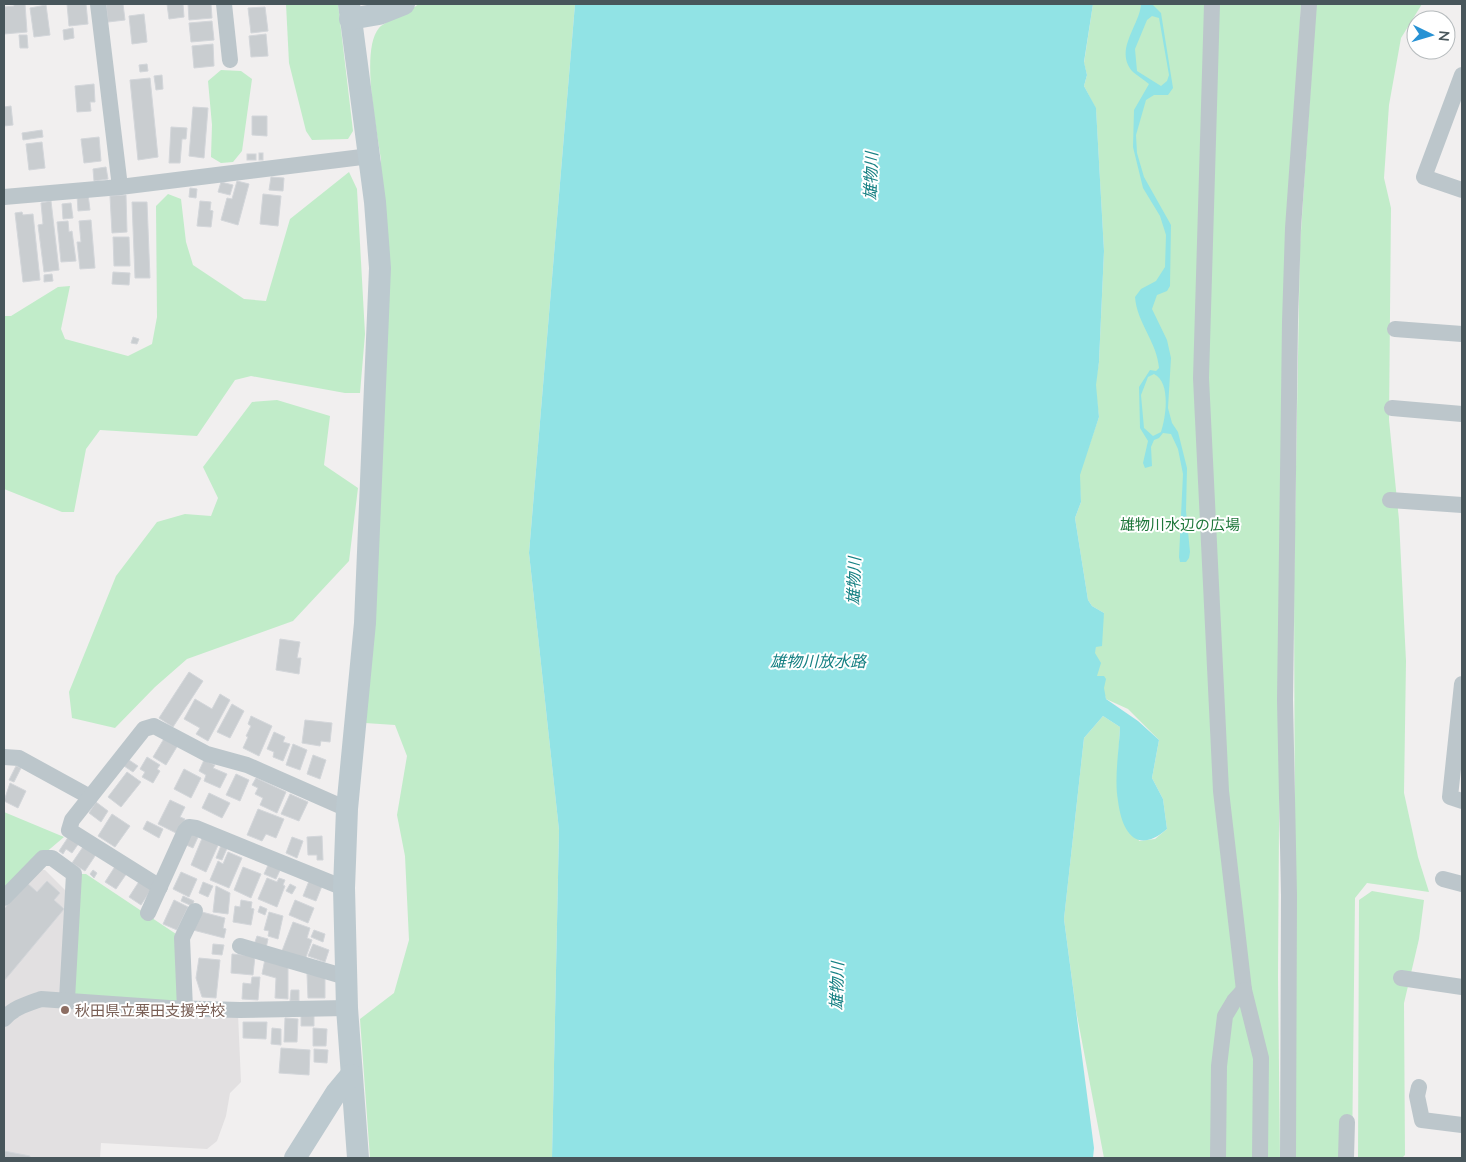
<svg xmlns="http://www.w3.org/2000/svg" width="1466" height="1162" font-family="Lato,'Noto Sans JP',sans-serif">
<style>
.education{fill:#e2e0e1}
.green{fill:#c1ecc9}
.water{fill:#91e3e5;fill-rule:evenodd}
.building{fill:#c9cdd0;stroke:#d3d6da}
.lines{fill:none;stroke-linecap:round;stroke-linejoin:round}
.street{stroke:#bcc6cb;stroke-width:16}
.secondary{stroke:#bcc9cf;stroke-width:22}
.education-dot{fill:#8d6e63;stroke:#fff;stroke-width:2}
.labels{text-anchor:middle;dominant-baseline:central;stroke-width:4;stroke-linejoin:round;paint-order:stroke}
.park-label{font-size:15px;fill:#1e773a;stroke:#fff}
.education-label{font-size:15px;fill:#785e54;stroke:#fff;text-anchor:start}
.water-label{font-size:16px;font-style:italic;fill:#168083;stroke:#fff}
</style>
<rect width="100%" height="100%" fill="#f1efef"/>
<path class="education" d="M36 869 45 870 69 894 63 992 238 1014 241 1082 230 1093 226 1116 217 1141 207 1149 101 1143 100 1158H4V902Z"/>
<g class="green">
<path d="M286 4H338L353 131 348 139 312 140 306 131 289 63Z"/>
<path d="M419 4H575L529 553 559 830 552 1158H370L360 1019 394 993 409 940 405 856 397 815 407 756 395 725 365 723 381 159C377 130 360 50 379 28 384 22 410 11 419 4Z"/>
<path d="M1093 4H1301L1282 370 1278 977 1280 1158H1104L1076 1010 1064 919 1084 738 1103 716 1120 727 1118 762 1139 841 1155 839 1167 829 1163 799 1152 778 1159 740 1128 709 1106 699C1104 690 1099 685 1097 677 1090 657 1099 632 1104 613L1092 606 1088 600 1075 518 1081 502 1079 475 1099 417 1095 385 1099 362 1104 251 1096 109 1084 86 1087 75 1084 63Z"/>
<path d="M1316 4H1422L1401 38 1389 105 1384 178 1391 208 1389 420 1399 520 1406 661 1404 793 1418 857 1429 892 1367 883 1355 898 1352 1158H1296L1294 579 1300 246Z"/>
<path d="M221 70 241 71 252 79 242 151 233 162 221 163 211 157 212 125 208 81Z"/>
<path d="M349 172 357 189 365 334 360 393H345L251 376 235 380 197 436 100 430 86 449 74 512H62L4 489V316H11L58 287 70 286 61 329 65 339 128 356 152 344 157 317 156 206 168 194 181 199 186 242 193 265 244 299 266 301 290 219Z"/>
<path d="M277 400 330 416 324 465 358 488 349 561 293 621 187 659 155 687 115 728 72 718 69 692 116 576 157 522 185 514 211 516 218 498 203 467 252 402Z"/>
<path d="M4 812 64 837 4 888Z"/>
<path d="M74 874H86L182 938 185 1009 67 999Z"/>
<path d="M1372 891 1424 900 1419 939 1404 1003 1405 1155 1402 1158H1358L1359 900Z"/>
</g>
<g class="water">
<path d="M575 4H1093L1084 62 1087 75 1084 86 1096 108 1104 251 1099 362 1096 385 1099 417 1080 475 1081 502 1075 518 1088 600 1092 606 1104 613 1102 646 1096 647 1095 653 1101 663 1097 676H1104L1106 679 1104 688 1106 699 1138 721 1159 740 1152 778 1163 799 1167 829C1137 855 1122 833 1118 801 1114 778 1119 751 1120 727L1103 716 1084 738 1064 919 1094 1148 1093 1158H552L559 830 529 553Z"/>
<path d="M1141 4H1152L1161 13 1173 88 1168 95H1154L1146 100 1136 135 1137 153 1144 177 1171 225 1170 286 1167 291 1157 295 1152 309 1167 340 1171 358 1168 408 1172 423 1178 432 1187 468 1186 511 1190 552 1189 558 1186 562H1180L1179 557 1183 474 1178 449 1171 434 1163 433 1159 438 1154 440 1151 447 1152 466 1145 468 1143 463 1148 441 1140 428 1139 387 1150 370 1156 371 1159 368C1157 342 1137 323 1135 297L1141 289 1156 281 1165 267 1166 235 1160 216 1143 188 1133 147 1134 110 1149 84C1144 80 1138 76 1133 72 1113 51 1140 25 1141 4ZM1152 16 1159 18 1169 75 1167 81 1161 86 1137 71 1135 49 1147 20ZM1154 374C1171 382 1166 417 1161 432L1153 436 1144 428 1141 395 1148 377Z"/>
</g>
<g class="building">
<path d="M14 4H25L27 32 4 34V7L14 6Z"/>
<path d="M67 4H86L88 24 69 26Z"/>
<path d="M106 4H123L125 20 108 22Z"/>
<path d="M167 4H183L184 17 169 19Z"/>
<path d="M188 4H211L212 18 189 20Z"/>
<path d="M46 5 50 35 34 37 30 8Z"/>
<path d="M265 7 268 31 251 33 248 8Z"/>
<path d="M144 14 147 42 132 44 129 16Z"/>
<path d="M212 21 214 40 191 42 189 23Z"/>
<path d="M73 28 74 38 64 40 63 30Z"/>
<path d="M266 34 268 56 251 57 249 36Z"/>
<path d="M19 35H27L28 48H20Z"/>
<path d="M213 44 214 66 194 68 192 46Z"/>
<path d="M147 64 148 71 140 72 139 65Z"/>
<path d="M162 75 163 89 156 90 154 76Z"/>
<path d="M150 78 158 157 138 160 130 80Z"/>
<path d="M94 84 95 102H90L91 111 77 112 75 86Z"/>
<path d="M11 106 13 125 4 126V107Z"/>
<path d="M193 107 208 108 204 158 189 156Z"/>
<path d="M252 116H267V136L252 135Z"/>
<path d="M171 127 187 128 186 139H182L180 163H169Z"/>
<path d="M42 130 43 137 23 140 22 133Z"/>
<path d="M99 137 101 161 84 163 81 139Z"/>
<path d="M42 142 45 168 29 170 26 144Z"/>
<rect x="259" y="153" width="4" height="7"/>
<rect x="247" y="154" width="9" height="6"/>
<path d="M106 167 108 179 94 181 93 169Z"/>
<path d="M271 177 284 178 283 191 269 190Z"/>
<path d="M237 181 249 184 238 225 221 220 227 198 232 199Z"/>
<path d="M221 182 233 185 230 195 218 192Z"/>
<path d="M190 188 197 189 196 198 189 197Z"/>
<path d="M88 194 90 210 78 211 77 195Z"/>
<path d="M263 194 281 196 278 226 260 224Z"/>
<path d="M126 195 127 232 112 233 110 196Z"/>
<path d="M51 201 59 270 44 272 38 225 43 224 41 203Z"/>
<path d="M200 201 211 202 210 210 213 211 211 227 197 226Z"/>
<path d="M132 202H147L150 278H135Z"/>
<path d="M71 203 73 218 63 219 62 204Z"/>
<path d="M22 212 23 215 33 214 40 280 23 282 15 213Z"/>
<path d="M91 220 95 268 80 269 77 242H81L79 221Z"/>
<path d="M68 221 69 232 72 231 76 261 61 262 57 222Z"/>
<path d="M113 237H129L130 266H114Z"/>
<path d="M113 272 130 273 129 285 112 284Z"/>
<path d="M52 274 53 281 44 282V275Z"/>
<path d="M133 337 139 339 137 344 131 343Z"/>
<path d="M280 639 300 642 297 658H301L299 674 276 670Z"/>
<path d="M189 672 203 681 173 727 159 718Z"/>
<path d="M220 694 230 700 208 741 196 734 200 728 184 719 195 699 212 709Z"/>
<path d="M232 704 244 711 230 738 217 732Z"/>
<path d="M251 716 272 726 259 756 243 748 248 737 246 736 251 726 248 724Z"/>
<path d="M305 720 332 723 330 742 321 741 320 746 302 743Z"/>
<path d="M274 732 285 737 283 742 290 744 283 761 273 757 274 752 267 749Z"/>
<path d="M165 737 178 745 166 765 153 757Z"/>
<path d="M293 744 307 750 300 770 286 765Z"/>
<path d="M313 755 326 760 320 779 307 774Z"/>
<path d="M147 757 160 765 157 769 160 771 153 783 142 777 145 772 140 769Z"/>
<path d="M129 760 138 766 133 772 124 766Z"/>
<path d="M204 760 215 765 213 768 227 774 220 788 204 781 206 775 199 771Z"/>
<path d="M16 766 21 768 14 782 9 780Z"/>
<path d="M184 769 201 778 191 798 174 789Z"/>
<path d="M127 772 141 782 121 807 108 797Z"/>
<path d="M236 774 249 780 240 801 226 795Z"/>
<path d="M256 778 286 792 277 813 260 805 263 798 255 794 258 788 252 785Z"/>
<path d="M10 783 26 791 18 808 4 801Z"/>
<path d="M209 793 230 803 222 818 202 808Z"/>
<path d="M290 794 308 802 299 821 281 814Z"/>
<path d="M170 800 185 807 180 817 185 819 178 834 158 824Z"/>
<path d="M96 802 108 811 101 822 89 813Z"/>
<path d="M258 809 284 819 276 838 266 834 262 841 247 835Z"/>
<path d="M112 814 130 826 115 847 98 836Z"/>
<path d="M147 821 163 829 159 838 143 829Z"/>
<path d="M189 831 199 835 193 848 184 844Z"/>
<path d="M69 836 79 843 72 853 66 849 63 854 59 851Z"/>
<path d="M203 836 219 843 206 872 191 865Z"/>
<path d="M322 836 323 860H317V855H308L307 837Z"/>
<path d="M292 837 303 841 297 858 286 853Z"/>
<path d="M222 843 228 846 222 860 216 858Z"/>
<path d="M85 844 97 853 85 871 72 863Z"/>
<path d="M228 852 242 858 229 888 210 880 218 861 223 864Z"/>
<path d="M269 863 281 868 276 879 264 874Z"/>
<path d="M116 865 127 873 116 889 105 882Z"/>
<path d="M243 867 261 874 251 898 234 890Z"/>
<path d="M93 870 97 873 94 878 90 874Z"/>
<path d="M181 872 197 879 189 897 173 889Z"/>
<path d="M267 878 277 882 279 878 285 880 283 885 285 886 277 907 258 899Z"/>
<path d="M140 880 152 888 141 905 129 897Z"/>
<path d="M47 881 60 893 54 900 64 909 4 981V909L26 882 37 892Z"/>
<path d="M309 881 322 886 316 901 303 896Z"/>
<path d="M203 882 213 886 208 897 199 893Z"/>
<path d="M290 884 296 887 292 894 286 891Z"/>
<path d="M216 886 230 893 228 914 213 912Z"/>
<path d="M183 896 194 901 192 906 181 901Z"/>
<path d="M174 900 188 907 177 930 163 924Z"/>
<path d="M241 900 252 902 251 908 254 909 251 925 233 922 235 906 240 907Z"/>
<path d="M295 900 314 908 308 923 289 915Z"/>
<path d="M260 906 267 909 265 915 258 912Z"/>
<path d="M198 911 225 918 223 928 226 929 224 938 193 930Z"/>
<path d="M269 912 283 916 278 939 268 936 269 931 264 930Z"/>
<path d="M293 922 310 928 307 938 312 940 305 960 282 951Z"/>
<path d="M314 930 325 934 323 942 311 937Z"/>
<path d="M257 936 268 939 266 948 254 945Z"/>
<path d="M213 944 224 945 222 955 212 954Z"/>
<path d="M313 944 329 950 325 962 308 956Z"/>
<path d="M232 954 255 956 253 975 231 973Z"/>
<path d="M199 958 220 960 216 998 202 997 196 978Z"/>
<path d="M265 959 288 965V999L275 998 276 978 262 974Z"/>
<path d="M307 974H325V998H308Z"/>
<path d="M252 977H260L258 1000 242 999 243 983 251 984Z"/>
<path d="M291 990H299V1001H290Z"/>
<path d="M301 1015 314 1016V1026H301Z"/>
<path d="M285 1018 298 1019 297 1042H284Z"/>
<path d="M243 1022H267L266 1039 243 1038Z"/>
<path d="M272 1028 281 1029V1045L271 1044Z"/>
<path d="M313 1028 327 1029 326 1046H313Z"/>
<path d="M281 1048 310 1050 309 1075 279 1073Z"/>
<path d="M314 1049 328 1050 327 1063 314 1062Z"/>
<path d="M4 1151 30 1156V1158H4Z"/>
</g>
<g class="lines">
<g class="street">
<path d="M98 4 120 187"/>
<path d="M224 4 230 60"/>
<path d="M1212 4 1201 378 1221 791 1244 990 1261 1058 1260 1158"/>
<path d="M1462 75 1424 177 1462 190"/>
<path d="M4 197 120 187 370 156"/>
<path d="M1395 329 1462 334"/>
<path d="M1392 408 1462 414"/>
<path d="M1390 500 1462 505"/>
<path d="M1462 684 1450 797 1462 801"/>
<path d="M4 757 19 758 90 797"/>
<path d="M1443 879 1462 884"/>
<path d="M160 887 69 830 72 820 144 729 154 726 207 754 247 765 347 809"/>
<path d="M4 898 43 858H52L74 874 67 999"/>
<path d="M148 913 185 831 189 827 196 828 344 888"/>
<path d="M240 946 346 977"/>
<path d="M1401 978 1462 987"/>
<path d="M185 1009 182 938 195 911"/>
<path d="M4 1019C13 1008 27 1004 41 999L169 1008 240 1010 347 1008"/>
<path d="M1419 1087 1417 1096 1422 1120 1462 1125"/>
<path d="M1218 1158 1219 1066 1225 1016 1234 1001 1244 990"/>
<path d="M1288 1158 1289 895 1285 700 1290 322 1293 228 1309 4"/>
<path d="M1346 1158 1347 1122"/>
</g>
<g class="secondary">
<path d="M349 4 375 202 380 268 365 623 347 809 344 888 347 1008 358 1158"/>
<path d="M350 19 379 14 404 4"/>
<path d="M295 1158 336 1093 351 1075"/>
</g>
</g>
<circle class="education-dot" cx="65" cy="1010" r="5"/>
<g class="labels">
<g class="park-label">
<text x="1180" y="524">雄物川水辺の広場</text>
</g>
<g class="education-label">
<text x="75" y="1010">秋田県立栗田支援学校</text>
</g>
<g class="water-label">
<text transform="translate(870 176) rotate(-88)">雄物川</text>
<text transform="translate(853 581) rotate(-88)">雄物川</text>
<text x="818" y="660">雄物川放水路</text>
<text transform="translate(836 986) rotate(-88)">雄物川</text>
</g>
</g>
<rect width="1466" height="1162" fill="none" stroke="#48565b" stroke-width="10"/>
<g transform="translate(1431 35) rotate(95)"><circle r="24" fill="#ffffff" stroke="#b6bbbd"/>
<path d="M0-4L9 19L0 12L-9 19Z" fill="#2792d4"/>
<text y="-8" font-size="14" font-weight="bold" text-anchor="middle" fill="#48565b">N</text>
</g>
</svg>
